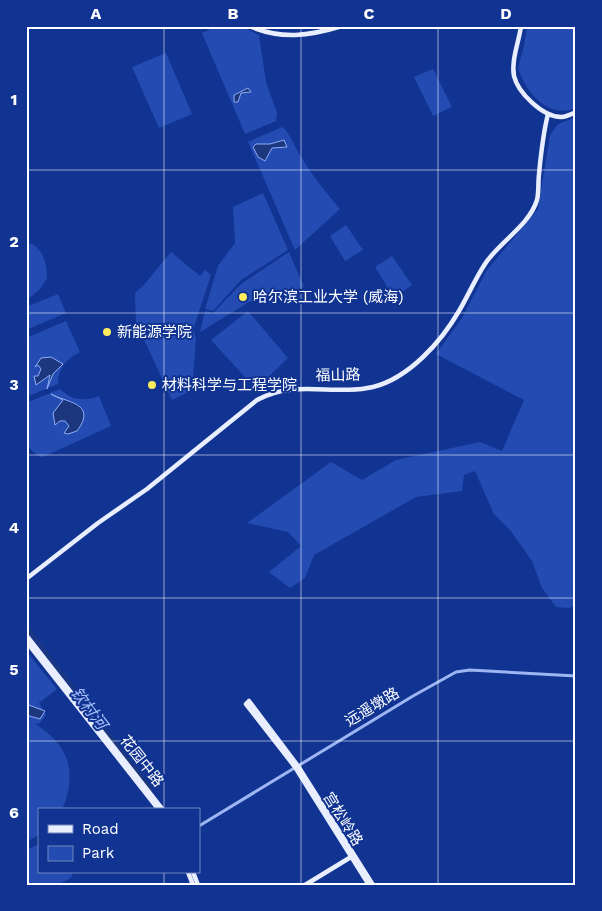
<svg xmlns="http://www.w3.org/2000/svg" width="602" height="911" font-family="'Work Sans','Noto Sans SC',sans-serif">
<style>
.green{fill:#234bb2}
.water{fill:#1d377f;stroke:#8faef6}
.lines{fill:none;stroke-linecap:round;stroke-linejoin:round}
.canal{stroke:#1d377f;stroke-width:3}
.minor{stroke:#9db6f3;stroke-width:3}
.major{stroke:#e9eeff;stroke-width:4.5}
.grid{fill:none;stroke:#fff;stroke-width:1;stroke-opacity:0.55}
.poi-dot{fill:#ffec5f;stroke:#113492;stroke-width:2}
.labels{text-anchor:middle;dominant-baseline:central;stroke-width:4;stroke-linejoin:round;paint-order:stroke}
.poi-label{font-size:15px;fill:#fff;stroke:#113492;text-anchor:start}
.street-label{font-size:15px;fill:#fff;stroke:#113492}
.water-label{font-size:16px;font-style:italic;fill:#a9c1fa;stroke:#113492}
.neatline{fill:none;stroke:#fff;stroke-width:2}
.grid-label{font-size:16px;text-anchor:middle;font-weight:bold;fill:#fff}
</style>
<rect width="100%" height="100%" fill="#113492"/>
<g class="green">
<path d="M208 26H241L259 35 266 82 277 113 276 121 245 134 202 33 209 30Z"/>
<path d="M527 26H576V108C548 119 526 93 518 68L524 46Z"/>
<path d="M166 53 192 114 159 128 132 67Z"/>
<path d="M433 69 452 107 433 116 414 77Z"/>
<path d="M576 117V582L572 584 576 590V605L569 608 556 607 542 588 532 561 510 530 494 514 475 471 464 475 462 491 416 497 314 555 305 578 290 588 269 572 301 546 288 532 247 523 331 462 362 480 396 460 480 442 502 451 524 400 436 354 462 318 487 270 538 209 550 135 558 124Z"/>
<path d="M282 127C288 131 291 139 295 146 307 169 323 189 340 209L295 250 248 142Z"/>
<path d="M263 193 288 250 241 280 213 311 205 309 218 266 235 243 233 207Z"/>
<path d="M346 225 363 250 345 261 330 236Z"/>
<path d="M26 242C43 246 47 263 47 278L40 289 26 301Z"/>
<path d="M171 252 200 276 205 270 211 275 193 330 196 338 192 390 172 400 136 322 135 293 143 286Z"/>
<path d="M289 252 304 287 249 302 200 332 205 311 213 313 241 284Z"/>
<path d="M392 256 412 285 394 298 375 267Z"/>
<path d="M58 294 66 313 26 330V307Z"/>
<path d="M248 311 288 358 256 389 211 340Z"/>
<path d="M66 321 80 352C66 359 58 368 58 384L26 397V338Z"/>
<path d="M60 389C71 400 84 402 99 396L111 426 43 457 38 456 26 445V403Z"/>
<path d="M26 651 57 689 39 703 46 715 39 724 34 723C69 745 78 771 62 810H39V835L26 842V721L34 723 26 720Z"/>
<path d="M39 844V872H73L71 878 57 885H26V850Z"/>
</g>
<g class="water">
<path d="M248 88 251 92 241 93 238 102H234V95Z"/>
<path d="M284 140 287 147 272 148 265 161 258 157 253 147 256 144H270Z"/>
<path d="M51 357 63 364 53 374 47 389 50 375 36 385 34 376H38L41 369 38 365 35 367 41 358Z"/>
<path d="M51 394C63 402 99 402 77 431L68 434 64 433 69 426 65 421H60L55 425 53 413 63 400Z"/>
<path d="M26 704 45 711 40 719 26 715Z"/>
</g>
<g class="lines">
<path class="canal" d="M26 627 151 789"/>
<path class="minor" d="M199 826 413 696 456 672 470 670 576 676"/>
<g class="major">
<path d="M249 26C282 40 309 36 342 26"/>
<path d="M521 26C519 42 511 60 514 76 518 93 543 117 561 117 566 117 572 114 576 112"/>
<path d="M26 579 98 523 147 489 257 400C294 379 334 396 373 387 409 378 441 342 459 311 468 296 475 279 485 264 499 242 529 226 537 200 539 192 538 182 539 174 541 153 543 134 548 114"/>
<path d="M26 635 163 810"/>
<path d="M26 641 159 810"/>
<path d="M188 872 193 885"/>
<path d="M193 872 198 885"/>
<path d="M305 885 351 857"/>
<path d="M369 885 295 767 246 704 249 701 298 766 373 885"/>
</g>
</g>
<path class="grid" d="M164 26V810M301 26V885M438 26V885M26 170H576M26 313H576M26 455H576M26 598H576M26 741H576M164 872V885"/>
<g class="poi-dot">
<circle cx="243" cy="297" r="5"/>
<circle cx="107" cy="332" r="5"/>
<circle cx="152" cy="385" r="5"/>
</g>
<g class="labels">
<g class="poi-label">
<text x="253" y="297">哈尔滨工业大学 (威海)</text>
<text x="117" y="332">新能源学院</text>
<text x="162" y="385">材料科学与工程学院</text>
</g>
<g class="street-label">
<text transform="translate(338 375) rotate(-1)">福山路</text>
<text transform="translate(372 707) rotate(-31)">远遥墩路</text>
<text transform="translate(142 761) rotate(52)">花园中路</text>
<text transform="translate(343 819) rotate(58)">宫松岭路</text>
</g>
<g class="water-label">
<text transform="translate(89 708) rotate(53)">钦村河</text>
</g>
</g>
<rect width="602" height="911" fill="none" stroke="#113492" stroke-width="55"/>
<rect x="38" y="808" width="162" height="65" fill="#113492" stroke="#7085be"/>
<rect x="48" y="825" width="25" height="8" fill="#e9eeff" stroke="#7085be"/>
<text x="82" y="834" font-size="15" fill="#ffffff">Road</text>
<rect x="48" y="846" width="25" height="15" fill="#234bb2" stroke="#7085be"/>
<text x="82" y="858" font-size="15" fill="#ffffff">Park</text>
<rect x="28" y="28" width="546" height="856" class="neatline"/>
<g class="grid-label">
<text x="96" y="19">A</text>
<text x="233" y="19">B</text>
<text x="369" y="19">C</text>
<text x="506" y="19">D</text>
<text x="14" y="105">1</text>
<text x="14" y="247">2</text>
<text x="14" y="390">3</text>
<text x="14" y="533">4</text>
<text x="14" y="675">5</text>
<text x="14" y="818">6</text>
</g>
</svg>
